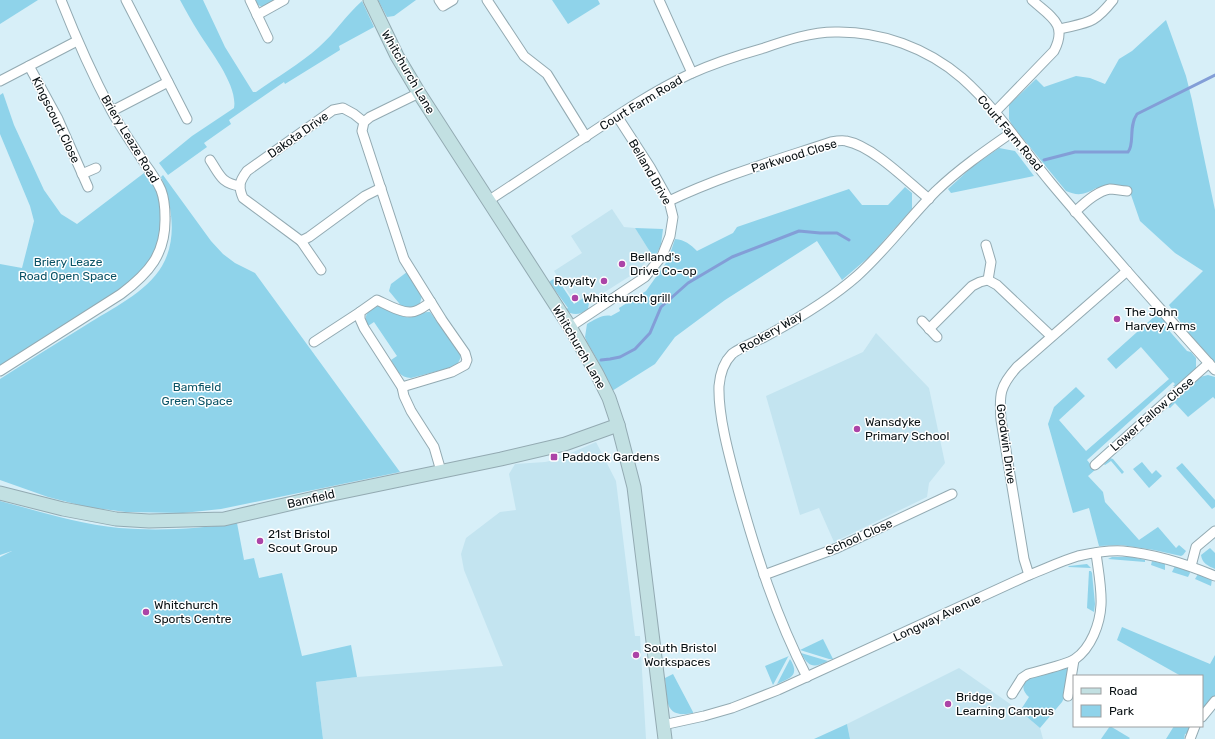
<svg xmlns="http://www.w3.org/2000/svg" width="1215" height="739" font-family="Rubik,sans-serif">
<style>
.built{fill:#c3e4f0}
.green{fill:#8fd3ea}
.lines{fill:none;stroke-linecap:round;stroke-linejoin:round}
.stream{stroke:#839ed7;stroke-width:3}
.street-casing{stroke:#93aab2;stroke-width:11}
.secondary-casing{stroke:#93aab2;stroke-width:15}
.street{stroke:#fff;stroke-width:9}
.secondary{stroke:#c2e0e2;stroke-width:13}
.poi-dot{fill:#ac44a7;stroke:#fff;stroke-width:1.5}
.labels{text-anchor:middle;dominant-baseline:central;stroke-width:3;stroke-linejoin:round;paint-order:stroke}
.street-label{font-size:12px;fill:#091114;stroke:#fff}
.poi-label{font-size:12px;fill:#091114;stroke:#fff;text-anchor:start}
.park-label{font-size:12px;fill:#0a5366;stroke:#fff}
</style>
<rect width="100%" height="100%" fill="#d7eff8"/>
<g class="built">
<path d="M612 209 624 227 635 228 652 255 638 271 589 302 588 308 582 313 554 271 582 253 571 236Z"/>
<path d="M876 333 929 388 945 463 929 483 927 497 834 542 819 508 800 515 766 396 863 352Z"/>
<path d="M596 442 616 481 635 636H640L646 739H323L316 682 357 677 503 666 464 570 461 554 466 538 500 512 516 510 509 474 515 464 545 462 555 460Z"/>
<path d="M959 668 1020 711 1040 728 1043 739H850L847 724Z"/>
</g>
<g class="green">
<path d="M0 0H38L0 24Z"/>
<path d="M180 0H203L225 47 253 92H256C277 77 300 64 319 47 335 33 346 15 362 1L374 27 339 46 340 50 285 84 284 82 229 120 231 124 204 143 207 147 168 175 159 163 192 136 234 108C238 86 211 52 199 33 192 22 186 11 180 0Z"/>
<path d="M254 0H278C268 6 262 12 254 0Z"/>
<path d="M378 0H416L394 16 387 17Z"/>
<path d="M552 0H598L600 4 568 24Z"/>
<path d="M1166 20 1186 76 1192 100 1215 210V362L1185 329 1169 305 1203 271 1175 253 1140 221 1130 192 1096 188C1085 195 1077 196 1066 191L1012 125 1009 119V105L1036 79 1044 87 1076 76 1090 78 1105 84 1119 59 1132 51Z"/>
<path d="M3 93 14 125 44 190 61 214 77 224 144 173C168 189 164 244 149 266 143 275 126 284 117 291L0 366V264L22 268 34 221 30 206 0 134V95Z"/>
<path d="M999 148 1015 151 1034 176 951 193 948 189 972 167Z"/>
<path d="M163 175 211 241 223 254 235 263 255 273 263 284 400 472 221 509 183 513 126 512 87 507 48 497 0 480V379C28 361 57 343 86 325 111 309 147 292 162 266 178 239 172 204 161 177Z"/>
<path d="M905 187 912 193V209L869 257 842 280 817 241 725 300 702 317 675 337 655 364 612 391 598 361 587 342 585 337 587 324C594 320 603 314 611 316L620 311 619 308 646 291 668 260 675 239C685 240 690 244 697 251L733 233 737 227 849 189 862 205H888Z"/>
<path d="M635 228 663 229 661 245 657 253 652 255Z"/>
<path d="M407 272 422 296 420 303 415 308H403L389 291 391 284Z"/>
<path d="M556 277 574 304 585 297 589 302 588 309C580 315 573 316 565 310L568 308 549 282Z"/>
<path d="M375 306C387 305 395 315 406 317 415 319 421 311 430 312L461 353C461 359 459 363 453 367L411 378C400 378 396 369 391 360L397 356 374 322 368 326C363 317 367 311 375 306Z"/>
<path d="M1156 315 1160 316 1165 321V326L1187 351 1191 352 1196 358V368L1178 386H1173L1175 384 1173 382 1087 460 1095 470 1088 476 1103 492 1105 502 1139 540 1158 527 1176 548 1179 545 1186 551 1183 555 1181 556 1154 550 1121 545 1099 546 1089 508 1073 513 1048 424 1054 407 1076 387 1085 396 1059 420 1086 451 1169 379 1141 347 1116 369 1107 359Z"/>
<path d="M1208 375 1215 377V399L1213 397 1188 417 1175 403 1170 408 1168 407V405L1200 377Z"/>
<path d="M1110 458 1113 459 1124 472 1122 474 1111 461 1105 465H1104L1108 459Z"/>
<path d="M1142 462 1152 474 1156 470 1162 476 1149 488 1133 469Z"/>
<path d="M1182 463 1215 500V507L1212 509 1176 468Z"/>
<path d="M0 501C39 511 78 524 119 528 158 531 199 529 237 523L244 560 254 558 259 578 282 573 302 656 351 645 357 677 316 682 323 739H0V557L12 551 0 555Z"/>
<path d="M1210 548 1215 553V569C1208 566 1202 563 1201 555Z"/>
<path d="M1112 557H1132L1145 560V562L1108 559Z"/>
<path d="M1152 561 1165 564V570L1151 565Z"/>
<path d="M1087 564 1091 568 1068 567 1069 566Z"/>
<path d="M1175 566 1189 570 1190 573 1188 577 1172 572Z"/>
<path d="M1089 571H1091L1092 573 1095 604 1094 612 1087 608Z"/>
<path d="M1198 574 1212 579 1211 586 1195 579Z"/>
<path d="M1122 627 1210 664 1215 655V696L1202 711V676H1181L1117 640Z"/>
<path d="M823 639 833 659H829L800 650Z"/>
<path d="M801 653 828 661C814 668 809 668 801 653Z"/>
<path d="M789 656 788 657 773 685 765 666Z"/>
<path d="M790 659C800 675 791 678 777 684Z"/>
<path d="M1065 667 1068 669 1064 698 1062 702 1040 728 1020 711 1029 697C1022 691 1021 684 1029 678Z"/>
<path d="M673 674 693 712V713C664 719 667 700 665 678Z"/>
<path d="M847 724 850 739H814Z"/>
<path d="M1110 726 1130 738 1129 739H1101Z"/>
<path d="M1174 726H1191L1189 733 1185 734 1184 739H1166Z"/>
</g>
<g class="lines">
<g class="stream">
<path d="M1044 160 1075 152H1128C1135 144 1128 127 1137 114L1215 75"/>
<path d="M601 360 610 359 620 357 635 349 650 333 661 307 688 283 732 257 799 231 820 233H837L849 240"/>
</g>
<g class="street-casing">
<g id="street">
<path d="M126 0 187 119"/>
<path d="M250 0 268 38"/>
<path d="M439 0 443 6 453 0"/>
<path d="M487 0 524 56 547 74 586 137"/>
<path d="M659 0 692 73"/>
<path d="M257 15 284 0"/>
<path d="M1060 29C1089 22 1094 24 1113 0"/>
<path d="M29 66 58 119 88 187"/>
<path d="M0 81 77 41"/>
<path d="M112 111 168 82"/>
<path d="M995 112 1054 51C1068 24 1051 17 1032 0"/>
<path d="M364 122 354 114 343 108 333 110 247 171C239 182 238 186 243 198L301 241 309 237 365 196 381 188"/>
<path d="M210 160C220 175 221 183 240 186"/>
<path d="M82 174 96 168"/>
<path d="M488 201C521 179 555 157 588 135 621 113 654 91 690 74 714 63 739 55 764 48 787 40 811 32 835 32 881 31 927 48 962 78 997 109 1022 148 1051 183 1076 213 1101 241 1126 270 1156 304 1185 337 1215 370"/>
<path d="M669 201C721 176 777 160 831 142 836 141 842 140 846 141 873 146 908 182 929 199"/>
<path d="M1075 212C1084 203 1097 191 1110 189 1115 189 1121 191 1127 191"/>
<path d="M301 241 321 270"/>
<path d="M986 245 991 262 988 280"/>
<path d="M431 302C425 306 418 312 411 312 401 313 386 304 377 300L360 312V319L364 328 402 387 404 396 411 411 434 447 441 471"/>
<path d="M922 321 937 337"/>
<path d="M570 327 645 277 662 256 670 236 673 217 669 201 650 167 617 116"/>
<path d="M929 329 972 286 980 282 988 280 997 285 1051 336"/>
<path d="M314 342 360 312"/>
<path d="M0 371 121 294C149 273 166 254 165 217 165 208 164 198 161 190 157 181 151 172 145 164 134 146 121 129 111 110 92 74 76 38 61 0"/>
<path d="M402 387 452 372 465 365 467 360 465 353 442 320 404 259 362 131 364 122 370 117 419 93"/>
<path d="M1095 465 1209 363"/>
<path d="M1191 566 1196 547 1215 531"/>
<path d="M764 575 837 548 952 494"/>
<path d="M1029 575 1024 559 1001 420C999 394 1000 386 1017 367L1127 271"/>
<path d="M807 677C776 617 756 554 738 489 730 459 718 417 719 386 720 375 724 362 732 354 739 348 760 340 770 334 799 318 832 298 857 276 886 250 909 218 936 191 959 169 985 151 1011 133"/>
<path d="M1012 694 1022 678 1028 674C1039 671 1068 664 1075 659 1091 648 1100 624 1101 605 1102 589 1098 569 1096 553"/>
<path d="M1068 696 1074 660"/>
<path d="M1202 717 1215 701"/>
<path d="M663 725 704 716 732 708 778 690 1029 575C1045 569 1061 561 1078 556 1092 553 1109 550 1123 551 1155 554 1186 564 1215 576"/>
<path d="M1190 739 1195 726"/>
</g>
</g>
<g class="secondary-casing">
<g id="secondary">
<path d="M370 0 397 56 419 93 570 327 597 374 609 398 618 425 634 487 665 739"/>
<path d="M0 493 63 509 116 519 149 521 224 519 323 496 501 459 565 444 618 425"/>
</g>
</g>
<use href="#street" class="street"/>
<use href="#secondary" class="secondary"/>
</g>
<g class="poi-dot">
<circle cx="622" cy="264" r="4"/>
<circle cx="604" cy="281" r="4"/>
<circle cx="575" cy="298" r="4"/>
<circle cx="1117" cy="319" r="4"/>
<circle cx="857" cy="429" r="4"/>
<rect x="550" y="453" width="8" height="8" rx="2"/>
<circle cx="260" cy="541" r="4"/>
<circle cx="146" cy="612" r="4"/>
<circle cx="636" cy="655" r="4"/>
<circle cx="948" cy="704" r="4"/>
</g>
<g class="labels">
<g class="street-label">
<text transform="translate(408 72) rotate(60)">Whitchurch Lane</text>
<text transform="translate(641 103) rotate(-31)">Court Farm Road</text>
<text transform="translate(56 120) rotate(64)">Kingscourt Close</text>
<text transform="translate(1010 133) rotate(50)">Court Farm Road</text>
<text transform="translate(298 135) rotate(-35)">Dakota Drive</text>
<text transform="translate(130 139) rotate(59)">Briery Leaze Road</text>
<text transform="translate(794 156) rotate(-17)">Parkwood Close</text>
<text transform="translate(650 172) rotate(60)">Belland Drive</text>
<text transform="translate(771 332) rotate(-30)">Rookery Way</text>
<text transform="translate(579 347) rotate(60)">Whitchurch Lane</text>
<text transform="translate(1152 414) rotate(-41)">Lower Fallow Close</text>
<text transform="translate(1006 444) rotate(82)">Goodwin Drive</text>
<text transform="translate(311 499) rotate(-13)">Bamfield</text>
<text transform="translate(859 537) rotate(-24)">School Close</text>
<text transform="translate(937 618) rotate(-25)">Longway Avenue</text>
</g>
<g class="poi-label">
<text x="630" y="257">Belland's<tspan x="630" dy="14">Drive Co-op</tspan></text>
<text x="596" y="281" text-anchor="end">Royalty</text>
<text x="583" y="298">Whitchurch grill</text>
<text x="1125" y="312">The John<tspan x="1125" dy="14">Harvey Arms</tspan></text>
<text x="865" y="422">Wansdyke<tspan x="865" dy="14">Primary School</tspan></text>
<text x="562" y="457">Paddock Gardens</text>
<text x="268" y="534">21st Bristol<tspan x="268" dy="14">Scout Group</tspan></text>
<text x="154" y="605">Whitchurch<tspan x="154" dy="14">Sports Centre</tspan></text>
<text x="644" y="648">South Bristol<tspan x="644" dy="14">Workspaces</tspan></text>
<text x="956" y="697">Bridge<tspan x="956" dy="14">Learning Campus</tspan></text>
</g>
<g class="park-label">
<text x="68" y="262">Briery Leaze<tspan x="68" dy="14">Road Open Space</tspan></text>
<text x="197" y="387">Bamfield<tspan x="197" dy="14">Green Space</tspan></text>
</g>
</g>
<rect x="1073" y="675" width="130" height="52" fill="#ffffff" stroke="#9da0a1"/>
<rect x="1081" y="688" width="20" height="6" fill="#c2e0e2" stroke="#9da0a1"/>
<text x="1109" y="695" font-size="12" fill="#091114">Road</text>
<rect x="1081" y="705" width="20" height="12" fill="#8fd3ea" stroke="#9da0a1"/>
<text x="1109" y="715" font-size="12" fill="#091114">Park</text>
</svg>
